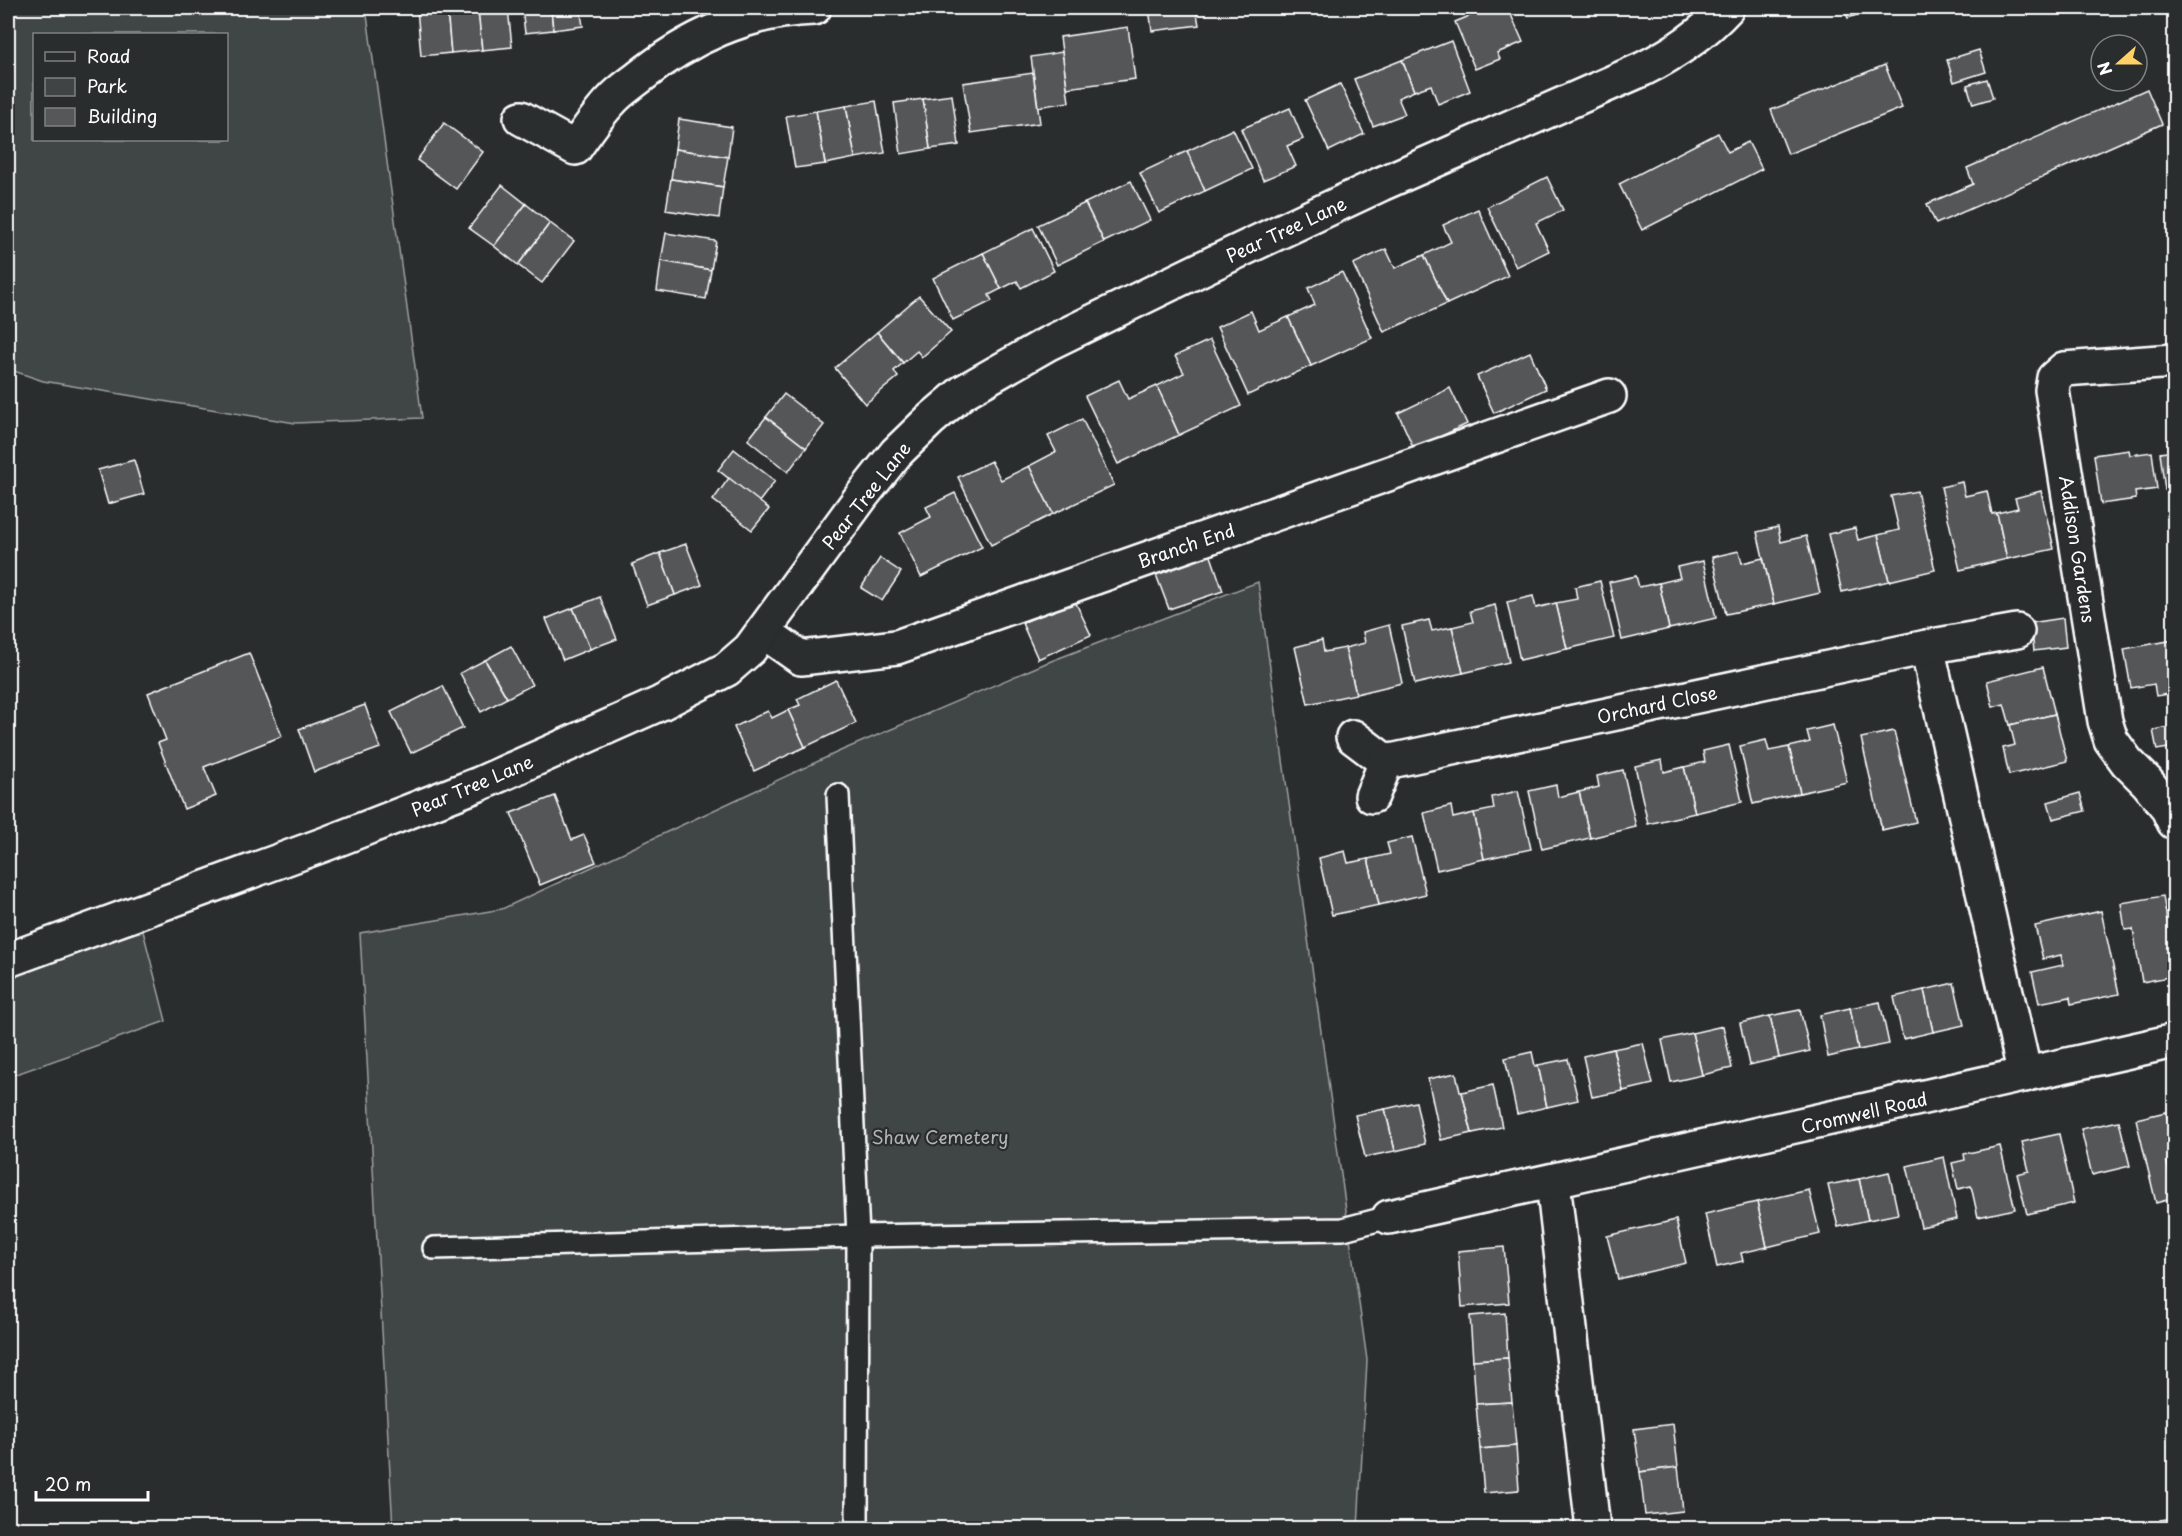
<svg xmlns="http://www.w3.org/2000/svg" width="2182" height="1536" font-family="'Playpen Sans',sans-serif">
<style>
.green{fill:#414445;stroke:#a0a2a2;stroke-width:1.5;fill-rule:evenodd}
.building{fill:#555758;stroke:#fff;stroke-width:1.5}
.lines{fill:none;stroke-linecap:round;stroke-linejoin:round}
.lane-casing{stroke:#fff;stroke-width:26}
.street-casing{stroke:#fff;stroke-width:38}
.lane{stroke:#2a2d2e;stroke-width:21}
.street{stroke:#2a2d2e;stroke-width:33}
.labels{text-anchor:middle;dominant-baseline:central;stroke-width:4.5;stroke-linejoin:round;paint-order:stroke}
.street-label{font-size:18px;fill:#fff;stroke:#2a2d2e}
.park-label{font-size:18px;fill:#b3b4b5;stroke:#2a2d2e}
</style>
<rect width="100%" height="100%" fill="#2a2d2e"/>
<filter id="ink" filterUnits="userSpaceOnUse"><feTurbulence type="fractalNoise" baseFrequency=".0167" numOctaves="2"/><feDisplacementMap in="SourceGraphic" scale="12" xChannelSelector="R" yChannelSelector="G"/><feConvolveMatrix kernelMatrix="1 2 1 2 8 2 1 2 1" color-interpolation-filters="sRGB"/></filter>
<g filter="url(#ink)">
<g class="green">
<path d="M8 8H366L422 418 295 423 43 381 8 369ZM34 34H226V140H34Z"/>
<path d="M1258 582 1367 1360 1358 1528H393L360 933 502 909 838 752 1046 663Z"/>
<path d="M143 931 166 1021 8 1077V969Z"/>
</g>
<g class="building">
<path d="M417 8H447L451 53 421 56Z"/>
<path d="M447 8H478L482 50 451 53Z"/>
<path d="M478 8H508L512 47 482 50Z"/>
<path d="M522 8H551L553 30 525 33Z"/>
<path d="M551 8H580L583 26 553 30Z"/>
<path d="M1149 8H1196L1199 25 1152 31Z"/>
<path d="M1489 8H1508L1523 42 1497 53 1500 59 1475 69 1455 22Z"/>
<path d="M1844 8H1877L1848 18Z"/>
<path d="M1128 27 1135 79 1067 88 1060 37Z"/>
<path d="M1451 41 1470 91 1438 104 1431 85 1414 91 1402 60Z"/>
<path d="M1979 50 1986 72 1954 82 1947 60Z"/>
<path d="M1062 52 1069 102 1038 107 1031 57Z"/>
<path d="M1402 60 1414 91 1398 98 1405 114 1373 126 1354 79Z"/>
<path d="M1885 65 1902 108 1788 154 1771 110Z"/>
<path d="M1033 73 1040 123 971 133 963 83Z"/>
<path d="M1987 79 1993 98 1973 104 1967 85Z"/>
<path d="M1340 84 1364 134 1329 151 1305 100Z"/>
<path d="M2147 89 2162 124 1936 224 1927 204 1973 184 1967 168Z"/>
<path d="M952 95 959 145 930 149 923 99Z"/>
<path d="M923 99 930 149 901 154 894 103Z"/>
<path d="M876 101 885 153 855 158 846 106Z"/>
<path d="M846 106 855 158 825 164 816 111Z"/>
<path d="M1290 108 1303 139 1287 146 1296 166 1263 180 1241 129Z"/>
<path d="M816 111 825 164 795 168 786 116Z"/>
<path d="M679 119 732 127 728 157 675 149Z"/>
<path d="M444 123 483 152 456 189 417 160Z"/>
<path d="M1233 129 1252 169 1205 191 1187 151Z"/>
<path d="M1718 133 1728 152 1748 142 1762 169 1642 230 1619 184Z"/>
<path d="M675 149 728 157 723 187 671 179Z"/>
<path d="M1187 151 1205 191 1159 213 1140 173Z"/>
<path d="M1547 177 1563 210 1536 223 1549 251 1516 267 1487 207Z"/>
<path d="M671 179 723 187 719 218 666 210Z"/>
<path d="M1131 181 1150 220 1104 242 1085 203Z"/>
<path d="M502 185 526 204 494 246 469 228Z"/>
<path d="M1085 203 1104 242 1057 265 1038 225Z"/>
<path d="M526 204 550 223 518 265 494 246Z"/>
<path d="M1478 209 1508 276 1447 304 1424 255 1451 242 1443 225Z"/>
<path d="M550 223 574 241 542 283 518 265Z"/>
<path d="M1033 228 1054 271 1021 288 1017 281 1001 289 983 253Z"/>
<path d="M666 233 716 241 711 270 661 261Z"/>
<path d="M1386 249 1395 268 1424 255 1447 304 1384 332 1353 264Z"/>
<path d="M983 253 1001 289 989 295 992 301 953 320 933 278Z"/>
<path d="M661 261 711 270 706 299 657 291Z"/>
<path d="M1342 272 1372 338 1311 366 1288 317 1315 305 1308 288Z"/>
<path d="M919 296 951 332 922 357 917 351 903 363 877 332Z"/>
<path d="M1251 311 1259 330 1288 317 1311 366 1248 395 1217 327Z"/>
<path d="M877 332 903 363 894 371 898 377 865 404 835 368Z"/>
<path d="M1210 340 1241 406 1179 435 1157 386 1184 373 1175 356Z"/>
<path d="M1530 352 1546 389 1494 413 1477 376Z"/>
<path d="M1119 380 1128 399 1157 386 1179 435 1118 464 1085 396Z"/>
<path d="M1450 388 1467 424 1414 449 1398 413Z"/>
<path d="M784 394 824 425 806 448 766 417Z"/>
<path d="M766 417 806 448 788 472 748 440Z"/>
<path d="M1082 419 1114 485 1053 514 1029 466 1056 452 1048 436Z"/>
<path d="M734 449 775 481 759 502 718 470Z"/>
<path d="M2129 450 2130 455 2152 452 2157 489 2135 492 2136 499 2101 504 2094 455Z"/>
<path d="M2174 451V488L2165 490 2160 453Z"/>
<path d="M134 460 144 494 108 504 98 470Z"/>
<path d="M991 461 1001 480 1029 466 1053 514 991 545 958 477Z"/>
<path d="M729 478 769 509 752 530 713 500Z"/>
<path d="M1962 482 1965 496 1987 491 1992 514 1997 513 2007 559 1960 570 1941 487Z"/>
<path d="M1917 491 1935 570 1889 581 1878 535 1899 530 1891 496Z"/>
<path d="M2041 491 2054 549 2007 559 1997 513 2018 508 2015 498Z"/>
<path d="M955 493 982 547 921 577 900 533 931 517 926 507Z"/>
<path d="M1778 527 1781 542 1806 536 1820 593 1774 604 1757 532Z"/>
<path d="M1855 528 1858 540 1878 535 1889 581 1842 592 1828 534Z"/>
<path d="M686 544 702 585 675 595 660 553Z"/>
<path d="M1739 551 1742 563 1763 558 1774 604 1726 614 1712 557Z"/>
<path d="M660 553 675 595 647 605 632 564Z"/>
<path d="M1210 553 1223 591 1169 609 1155 572Z"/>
<path d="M880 558 901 572 882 601 861 588Z"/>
<path d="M1703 561 1716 618 1669 629 1659 583 1680 578 1677 567Z"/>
<path d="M1636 576 1639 587 1659 583 1669 629 1622 640 1609 582Z"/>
<path d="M1600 581 1614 638 1567 649 1556 603 1577 599 1575 587Z"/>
<path d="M1533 596 1536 608 1556 603 1567 649 1520 660 1507 602Z"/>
<path d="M600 597 617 639 590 649 573 608Z"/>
<path d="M1074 599 1091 635 1038 659 1022 623Z"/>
<path d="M1495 605 1509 662 1463 673 1452 627 1473 622 1470 611Z"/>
<path d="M573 608 590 649 563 660 546 619Z"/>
<path d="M2063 618 2066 647 2034 651 2031 623Z"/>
<path d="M1429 620 1432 631 1452 627 1463 673 1415 684 1402 626Z"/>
<path d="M1389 625 1402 683 1356 694 1345 648 1365 643 1363 632Z"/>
<path d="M1322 640 1324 652 1345 648 1356 694 1308 704 1295 647Z"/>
<path d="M2174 640V693L2156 696 2154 684 2131 688 2124 649Z"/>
<path d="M511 646 532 685 507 698 485 660Z"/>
<path d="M249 653 282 736 204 767 216 796 184 809 158 743 166 740 148 693Z"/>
<path d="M485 660 507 698 481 712 460 673Z"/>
<path d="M2043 667 2055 714 2010 725 2004 704 1993 707 1987 681Z"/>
<path d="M836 680 856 723 805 747 788 710 800 705 797 699Z"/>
<path d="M443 686 463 728 411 753 391 712Z"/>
<path d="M365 705 380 748 314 772 299 729Z"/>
<path d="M788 710 805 747 754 771 734 727 768 711 772 718Z"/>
<path d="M2055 714 2067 761 2009 775 2003 748 2015 745 2010 725Z"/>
<path d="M1833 725 1847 782 1800 793 1789 747 1810 742 1807 731Z"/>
<path d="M2174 726V747L2157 750 2153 730Z"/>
<path d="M1894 731 1916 822 1882 830 1861 738Z"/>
<path d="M1766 740 1769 751 1789 747 1800 793 1753 804 1740 746Z"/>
<path d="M1729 745 1742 802 1695 813 1684 767 1705 762 1703 751Z"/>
<path d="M1662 760 1664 772 1684 767 1695 813 1648 824 1635 766Z"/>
<path d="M1623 770 1636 827 1590 838 1579 792 1599 787 1597 776Z"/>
<path d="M1556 785 1558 797 1579 792 1590 838 1542 849 1529 791Z"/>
<path d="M1518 791 1531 849 1484 859 1474 813 1494 809 1492 797Z"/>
<path d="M2080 793 2085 811 2053 819 2048 802Z"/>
<path d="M555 796 572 840 584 835 596 862 540 885 511 813Z"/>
<path d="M1451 806 1453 818 1474 813 1484 859 1437 870 1424 813Z"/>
<path d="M1412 837 1426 894 1379 905 1368 859 1390 854 1387 843Z"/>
<path d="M1345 851 1348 863 1368 859 1379 905 1332 915 1319 858Z"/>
<path d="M2163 896 2174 963V976L2142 982 2133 929 2125 930 2121 903Z"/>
<path d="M2101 911 2119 994 2071 1004 2070 997 2039 1003 2032 972 2063 965 2061 955 2043 959 2035 926Z"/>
<path d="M1954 983 1964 1025 1933 1032 1924 990Z"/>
<path d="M1924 990 1933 1032 1903 1039 1894 997Z"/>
<path d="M1880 1002 1889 1044 1858 1050 1850 1008Z"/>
<path d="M1850 1008 1858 1050 1828 1057 1820 1015Z"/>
<path d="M1800 1010 1810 1051 1779 1058 1770 1016Z"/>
<path d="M1770 1016 1779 1058 1749 1065 1740 1023Z"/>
<path d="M1723 1026 1732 1068 1702 1075 1692 1033Z"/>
<path d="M1692 1033 1702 1075 1671 1082 1662 1040Z"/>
<path d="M1643 1043 1653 1084 1623 1091 1613 1049Z"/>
<path d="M1613 1049 1623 1091 1592 1097 1583 1056Z"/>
<path d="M1532 1052 1535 1066 1538 1065 1547 1107 1517 1114 1505 1058Z"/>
<path d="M1568 1059 1578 1100 1547 1107 1538 1065Z"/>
<path d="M1456 1073 1460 1092H1462L1472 1133 1441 1140 1428 1079Z"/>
<path d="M1493 1085 1502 1127 1472 1133 1462 1092Z"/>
<path d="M1416 1102 1425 1144 1395 1151 1385 1109Z"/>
<path d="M1385 1109 1395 1151 1365 1157 1355 1115Z"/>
<path d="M2166 1112 2174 1151V1160L2167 1162 2170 1176 2174 1175V1198L2156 1203 2136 1119Z"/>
<path d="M2119 1121 2130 1166 2092 1175 2081 1129Z"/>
<path d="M2059 1134 2074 1203 2027 1214 2017 1174 2029 1171 2022 1142Z"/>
<path d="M2000 1146 2015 1209 1978 1217 1971 1186 1958 1189 1952 1163 1965 1160 1964 1154Z"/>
<path d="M1944 1157 1957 1219 1921 1227 1907 1166Z"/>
<path d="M1889 1172 1898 1214 1868 1220 1859 1179Z"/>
<path d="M1859 1179 1868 1220 1838 1227 1828 1185Z"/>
<path d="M1809 1190 1820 1234 1767 1247 1757 1202Z"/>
<path d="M1757 1202 1767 1247 1741 1253 1743 1261 1717 1267 1705 1214Z"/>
<path d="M1676 1220 1686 1263 1618 1279 1607 1236Z"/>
<path d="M1504 1247 1509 1303 1462 1307 1458 1251Z"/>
<path d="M1505 1313 1508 1358 1473 1360 1470 1316Z"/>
<path d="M1508 1358 1512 1402 1476 1404 1473 1360Z"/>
<path d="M1512 1402 1516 1446 1480 1449 1476 1404Z"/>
<path d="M1673 1424 1678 1467 1640 1472 1634 1429Z"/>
<path d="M1516 1446 1519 1490 1484 1493 1480 1449Z"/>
<path d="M1678 1467 1683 1511 1645 1515 1640 1472Z"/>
<path d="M2174 1518V1528H2161L2160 1520Z"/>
</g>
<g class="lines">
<g class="lane-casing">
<g id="lane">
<path d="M838 795 858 1236 857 1528"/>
<path d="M434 1248 858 1236 1343 1229 1389 1217"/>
</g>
</g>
<g class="street-casing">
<g id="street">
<path d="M521 118 575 148C587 131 598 114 612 100 619 92 628 86 637 79 687 38 748 10 814 8"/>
<path d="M2174 361 2064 369 2054 378 2052 390 2105 721 2111 740 2127 762 2147 782 2167 807 2174 822"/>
<path d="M764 632 801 658 897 647 1609 396"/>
<path d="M1927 647 2025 1075"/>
<path d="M1353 737 1386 762"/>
<path d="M1372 796 1386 762 1927 647 2017 631"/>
<path d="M8 960 328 843 479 784 661 703 727 669 750 649 861 497 896 453 930 420 963 392 1047 344 1209 265 1381 184 1643 69C1675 53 1703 34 1727 8"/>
<path d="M1553 1182 1593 1528"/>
<path d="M1389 1217 2174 1041"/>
</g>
</g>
<use href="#lane" class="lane"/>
<use href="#street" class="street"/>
</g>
</g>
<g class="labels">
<g class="street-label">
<text transform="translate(1286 229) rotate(-25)">Pear Tree Lane</text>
<text transform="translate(866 495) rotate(-52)">Pear Tree Lane</text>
<text transform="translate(1186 545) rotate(-19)">Branch End</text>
<text transform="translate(2078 549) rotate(81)">Addison Gardens</text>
<text transform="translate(1657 704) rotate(-12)">Orchard Close</text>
<text transform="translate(472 785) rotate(-23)">Pear Tree Lane</text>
<text transform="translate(1864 1112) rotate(-13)">Cromwell Road</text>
</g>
<g class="park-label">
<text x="940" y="1136">Shaw Cemetery</text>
</g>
</g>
<rect width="2182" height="1536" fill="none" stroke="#2a2d2e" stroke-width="30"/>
<rect x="15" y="15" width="2152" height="1506" fill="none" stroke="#fff" stroke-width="2" filter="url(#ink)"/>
<rect x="33" y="33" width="195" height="108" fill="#2a2d2e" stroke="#7f8182" stroke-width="1.5"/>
<rect x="45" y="52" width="30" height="9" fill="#2a2d2e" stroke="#7f8182" stroke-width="1.5"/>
<text x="87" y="63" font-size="18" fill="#ffffff">Road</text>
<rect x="45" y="78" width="30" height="18" fill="#414445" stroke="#7f8182" stroke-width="1.5"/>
<text x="87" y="93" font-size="18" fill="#ffffff">Park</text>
<rect x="45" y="108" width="30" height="18" fill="#555758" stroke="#7f8182" stroke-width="1.5"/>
<text x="87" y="123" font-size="18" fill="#ffffff">Building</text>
<g transform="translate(2119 63) rotate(249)"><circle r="28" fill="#2a2d2e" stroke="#7f8182" stroke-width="1.5"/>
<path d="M0-4.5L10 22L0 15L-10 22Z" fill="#ffd166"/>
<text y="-9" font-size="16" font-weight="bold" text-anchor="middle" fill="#ffffff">N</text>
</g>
<path d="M36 1491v9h112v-9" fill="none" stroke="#ffffff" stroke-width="3"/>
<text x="45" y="1491" font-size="18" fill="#ffffff" stroke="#2a2d2e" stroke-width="4.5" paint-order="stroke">20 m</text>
</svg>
